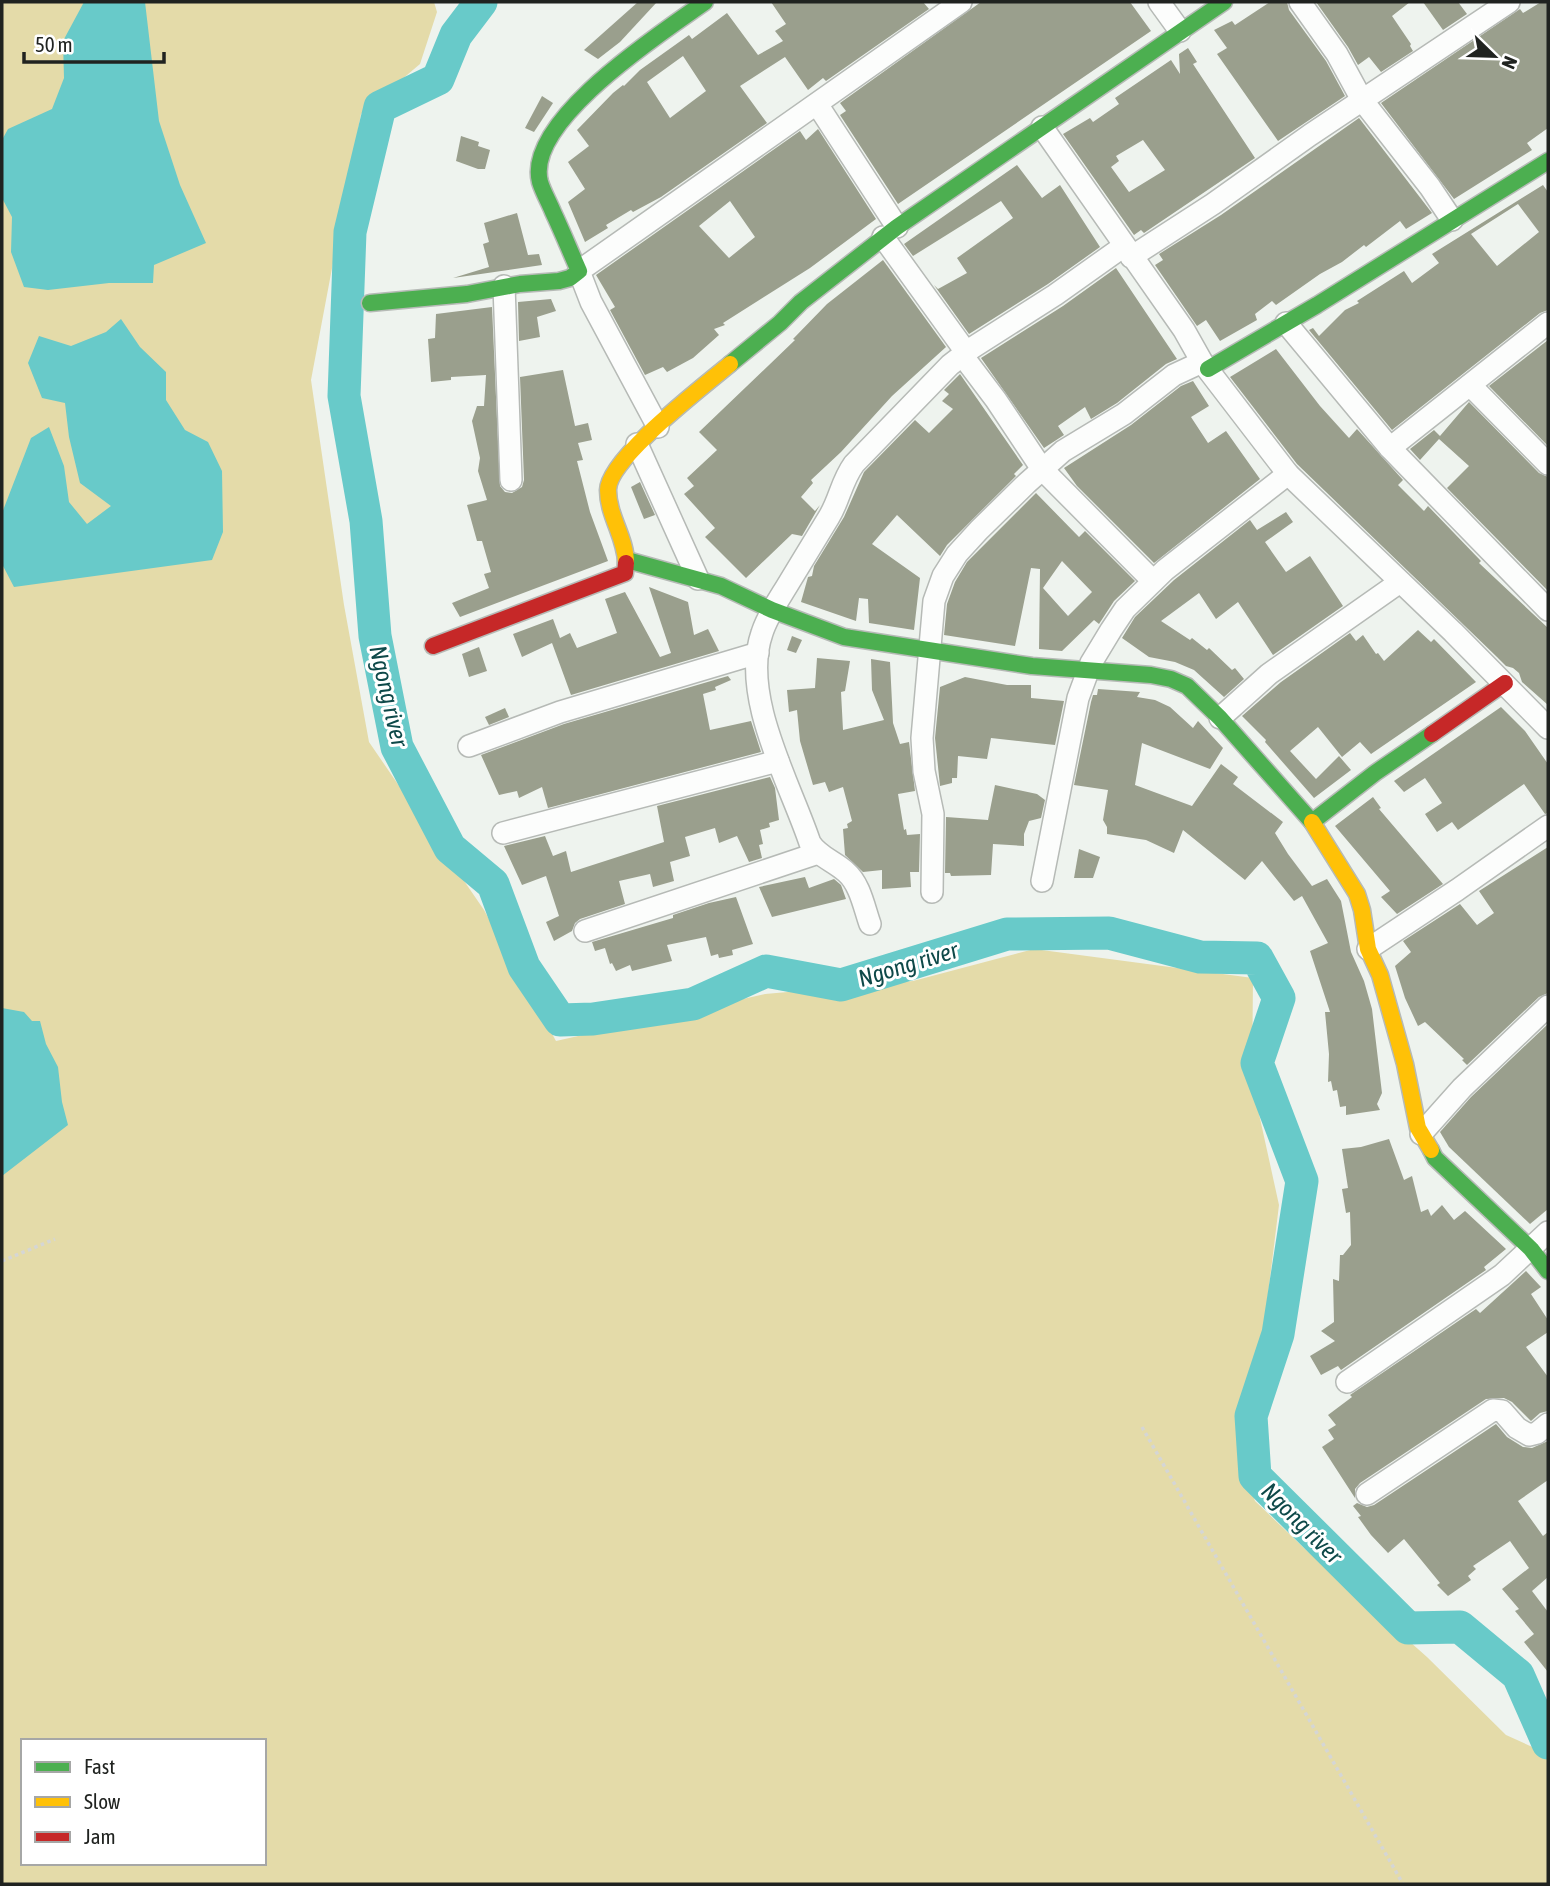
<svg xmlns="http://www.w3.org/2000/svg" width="1550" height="1886" font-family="'Asap Condensed',sans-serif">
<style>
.green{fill:#e4dba9;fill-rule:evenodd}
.water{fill:#68cac9}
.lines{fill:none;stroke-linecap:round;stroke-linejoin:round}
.river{stroke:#68cac9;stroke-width:33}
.building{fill:#9a9f8d;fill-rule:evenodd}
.street-casing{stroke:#b6bab6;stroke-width:24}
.fast-casing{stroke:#b6bab6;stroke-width:19}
.slow-casing{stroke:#b6bab6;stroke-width:19}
.jam-casing{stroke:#b6bab6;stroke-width:19}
.path{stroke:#d5d6d5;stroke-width:3.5;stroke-dasharray:3.5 3.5;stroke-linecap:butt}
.street{stroke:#fcfdfc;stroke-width:21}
.fast{stroke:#4caf50;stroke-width:16}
.slow{stroke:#ffc107;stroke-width:16}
.jam{stroke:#c62828;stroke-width:16}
.labels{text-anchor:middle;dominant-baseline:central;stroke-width:6;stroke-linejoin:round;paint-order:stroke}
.water-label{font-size:24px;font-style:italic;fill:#0e4949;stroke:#fff}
</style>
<rect width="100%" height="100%" fill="#eef3ee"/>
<path class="green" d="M2 2H434L437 12 420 64 361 114 311 380 344 605 369 742 484 910 556 1041 765 994 913 981 1034 949 1253 978 1252 1082 1279 1205 1264 1327 1237 1452 1255 1501 1304 1548 1427 1657 1506 1735 1548 1754V1884H2ZM23 1741H264V1863H23Z"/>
<g class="water">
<path d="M84 2H145L159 121 180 185 206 243 154 265 153 283H109L48 290 24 287 11 252 12 217 2 198V140L8 129 52 109 64 78 63 41Z"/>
<path d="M121 319 140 347 166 372V400L185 430 208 442 222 471 223 532 212 560 14 587 2 564V513L31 438 49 427 64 466 69 502 87 524 111 506 80 483 69 437 65 403 42 398 28 363 39 336 71 346 106 332Z"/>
<path d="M2 1008 24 1012 32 1021H40L46 1044 58 1067 62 1102 68 1125 2 1176Z"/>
</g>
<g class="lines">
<path class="river" d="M481 2 456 35 438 79 380 107 350 232 344 396 366 521 375 636 397 747 450 848 493 884 524 967 560 1020 593 1019 693 1004 766 971 841 985 1007 934 1109 933 1200 957 1257 958 1279 998 1257 1063 1302 1181 1278 1334 1251 1416 1255 1476 1408 1628 1460 1627 1518 1675 1548 1743"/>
</g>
<g class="building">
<path d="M638 2H657L620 42 598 59 584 50Z"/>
<path d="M771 2H923L929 9 826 81 823 78 808 90 785 57 740 86 767 123 661 197 633 212 631 210 606 225 608 228 585 242 568 202 585 189 568 162 589 146 577 130 613 93 623 85 624 86 640 70 689 35 692 39 727 13 758 55 783 41 775 31 786 24ZM683 56 706 91 670 118 647 82Z"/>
<path d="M981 2H1130L1151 31 898 204 840 115 846 111 840 103Z"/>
<path d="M1270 2H1287L1289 10 1326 61 1345 96 1278 141 1217 54 1227 48 1214 30 1232 21 1235 25Z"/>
<path d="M1316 2H1410L1392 16 1411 44 1410 46 1413 51 1381 72 1369 57 1358 65 1348 47Z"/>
<path d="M1423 2H1458L1467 14 1443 30Z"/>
<path d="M1541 2H1548V128L1527 143 1532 150 1454 199 1381 103 1520 9 1523 13Z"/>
<path d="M1188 48 1197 62 1193 64 1255 158 1144 233 1141 230 1134 235 1063 134 1090 118 1093 122 1119 104 1115 98 1171 60 1180 74 1179 54ZM1143 140 1165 170 1129 192 1111 167 1119 161 1116 156Z"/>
<path d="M542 96 553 103 534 132 525 128Z"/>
<path d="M1359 118 1432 213 1406 229 1400 221 1366 247 1364 245 1342 262 1320 274 1276 305 1272 301 1255 314 1257 320 1220 341 1206 320 1197 326 1155 265 1163 260 1159 254 1221 215Z"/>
<path d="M818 129 876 219 810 268 723 323 725 325 714 329 719 335 693 358 667 372 663 367 645 375 610 310 615 307 596 275 800 131 806 140ZM730 201 755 237 729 258 699 226Z"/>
<path d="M461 136 479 142 478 146 490 150 485 169H478L456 161Z"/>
<path d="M1017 165 1042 198 1060 185 1100 247 1048 284 969 334 934 285 938 289 967 273 957 258 1013 218 1001 201 913 256 904 244Z"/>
<path d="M1543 185 1548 192V310L1540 313 1392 430 1309 330 1313 328 1319 336 1345 310 1359 303 1357 301 1404 271 1412 283 1439 263 1432 254ZM1518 204 1539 232 1497 266 1471 234Z"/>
<path d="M517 213 528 255 539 254 542 265 453 278 489 267 483 244 489 242 484 223Z"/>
<path d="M883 260 946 347 892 396 841 452 811 480 813 483 801 497 815 511 820 505 802 536 792 534 746 578 705 537 715 528 684 494 694 486 687 478 717 450 699 432 795 340 793 339 827 304Z"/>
<path d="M1116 268 1177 359 1166 364 1117 403 1091 419 1085 407 1058 426 1064 435 1044 448 981 358 1063 306Z"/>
<path d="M551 299 556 311 537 317 540 337 519 341 518 302Z"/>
<path d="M492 307 500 486 505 492 512 493 522 487 524 480 520 377 563 370 575 426 588 423 592 440 578 443 583 460 577 461 590 512 608 561 460 617 452 603 489 588 484 574 491 572 482 541H477L467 505 487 500 478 471 480 458 472 421 477 406H484L486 375 451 377V380L431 382 428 339 435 338 436 314Z"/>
<path d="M1548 340V446L1489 386Z"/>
<path d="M1276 349 1320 406 1349 438 1357 429 1403 480 1398 485 1424 511 1428 506 1481 561 1479 563 1548 628V705L1522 682 1519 673 1513 668 1506 666 1497 657 1297 464 1230 377Z"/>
<path d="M960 374 1023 465 1014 474 1016 476 947 545 940 556 897 515 872 544 920 578 914 630 869 623 868 599 859 598 856 621 801 602 808 577 812 576 814 566 844 517 864 472 915 420 929 433 953 409 942 401 949 394 944 390Z"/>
<path d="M1193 381 1209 406 1191 417 1208 443 1226 431 1260 479 1154 563 1077 486 1064 468 1131 425 1181 386Z"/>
<path d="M1469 402 1539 473 1548 477V591L1447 488 1469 466 1439 439 1420 460 1410 449 1434 430 1440 436Z"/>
<path d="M640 482 655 515 644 519 631 487Z"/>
<path d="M1036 493 1079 537 1085 531 1135 581 1114 601 1099 624 1094 620 1062 651 1039 649 1040 569 1031 568 1015 646 944 635 947 604 955 582 967 562ZM1062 561 1092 592 1068 616 1043 588Z"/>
<path d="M1286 512 1293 522 1265 542 1286 572 1310 556 1343 606 1273 655 1238 602 1216 619 1199 593 1161 621 1190 640 1192 638 1207 650 1209 648 1232 670 1235 668 1244 679 1224 697 1194 670 1175 662 1149 657 1122 638 1135 617 1174 580 1250 520 1257 530Z"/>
<path d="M649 587 688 602 694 635 708 629 719 651 571 695 552 643 522 657 513 634 553 619 560 638 570 633 577 648 617 633 605 599 625 592 660 657 671 653Z"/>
<path d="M1418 630 1431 642 1434 639 1476 682 1371 754 1360 742 1342 757 1318 727 1290 751 1316 779 1339 756 1351 770 1314 798 1265 742 1266 740 1242 716 1281 682 1350 633 1356 641 1363 635 1376 654 1378 653 1384 661Z"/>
<path d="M792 636 802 640 796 653 787 650Z"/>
<path d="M479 647 487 671 469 677 462 654Z"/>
<path d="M817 658 850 661 845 691 841 692 843 730 884 720 872 690 871 659 890 662 893 723 900 744 909 742 915 791 898 794 904 830 906 829 907 835 920 834 919 872H910L911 887 882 889V870L863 872 845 855 843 829 848 828 847 824 852 821 843 787 829 792 825 782 813 785 800 741 797 710 789 712 787 690 815 688Z"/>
<path d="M728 676 731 680 715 687 716 690 703 694 710 730 751 721 761 752 548 808 542 787 519 798 517 791 499 795 481 755 564 724Z"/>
<path d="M965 677 1007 685H1031V698L1064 701 1055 745 991 738 987 759 958 756 957 778H952V783L940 786 935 738 940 687Z"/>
<path d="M1098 689 1140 692 1137 697 1155 700 1170 707 1193 728 1198 721 1223 748 1210 769 1142 743 1135 785 1192 806 1221 764 1238 777 1233 784 1283 822 1275 833 1288 854 1312 886 1327 879 1341 901 1351 952 1364 981 1372 1009 1382 1093 1377 1104 1380 1110 1346 1115V1106L1340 1107 1337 1090 1333 1091 1331 1081 1328 1082 1329 1054 1325 1012H1330L1310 951 1328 943 1302 896 1294 901 1262 861 1245 880 1183 830 1174 853 1146 840 1107 834V827L1103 820 1108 790 1074 785 1091 702 1093 695H1097Z"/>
<path d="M1501 707 1525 731 1548 764V813L1545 814 1524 784 1458 830 1452 822 1437 832 1425 814 1442 803 1425 778 1404 792 1394 781Z"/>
<path d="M505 708 509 717 489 725 485 717Z"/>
<path d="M770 777 775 788 779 820 769 823 770 827 760 830 763 844 759 845 762 858 749 862 737 836 719 843 715 828 685 837 690 856 670 862 674 881 653 887 650 874 619 881 625 904 580 919 575 923 572 931 554 941 546 922 559 916 546 876 522 885 504 846 545 836 553 856 566 851 571 872 664 842 657 806Z"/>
<path d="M995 785 1037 794 1045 800 1041 818 1029 821 1024 834V846L993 844 991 875 951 876 950 873H945L946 817 988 820Z"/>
<path d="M1373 797 1381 808 1379 809 1443 884 1397 914 1381 897 1390 891 1335 826Z"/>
<path d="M1548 847V993L1539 997 1467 1065 1462 1060 1464 1059 1425 1022 1418 1026 1405 998 1395 966 1411 952 1403 941 1460 904 1477 925 1494 913 1479 891Z"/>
<path d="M1079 849 1100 857 1093 878H1074Z"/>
<path d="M805 877 809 888 834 879 841 885 846 899 772 917 759 887Z"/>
<path d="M736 897 753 944 732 950 733 955 719 958 718 954 711 956 706 937 667 945 672 961 632 971 630 965 616 971 612 963 610 964 605 948 595 951 592 942 673 918V915L709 903Z"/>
<path d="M1548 1024V1209L1530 1224 1449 1147 1440 1132 1471 1097Z"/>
<path d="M1389 1139 1404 1180 1412 1176 1421 1212 1428 1209 1431 1216 1442 1205 1454 1220 1465 1211 1506 1249 1484 1267 1486 1270 1341 1370 1338 1366 1321 1375 1310 1356 1335 1341 1321 1331 1334 1322 1333 1279 1339 1281 1340 1255H1343L1351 1245 1350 1212 1346 1213 1342 1189 1348 1188 1342 1149 1361 1147Z"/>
<path d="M1526 1271 1541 1287 1531 1294 1548 1320V1332L1526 1347 1548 1377V1411L1540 1413 1531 1421 1512 1402 1504 1398 1486 1399 1360 1483 1355 1489V1498L1322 1447 1334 1439 1328 1430 1336 1425 1328 1415 1352 1397 1350 1395 1476 1309 1480 1313Z"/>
<path d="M1496 1424 1507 1437 1523 1447 1532 1448 1548 1441V1480L1518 1501 1543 1536 1548 1532V1577L1532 1591 1548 1612V1672L1524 1642 1534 1634 1515 1611 1519 1609 1502 1589 1529 1568 1510 1541 1473 1566 1476 1569 1468 1576 1471 1580 1448 1596 1437 1585 1440 1583 1404 1539 1388 1553 1371 1535 1358 1517 1361 1516 1353 1506 1357 1503 1367 1507 1374 1505Z"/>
</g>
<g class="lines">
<g class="street-casing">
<g id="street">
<path d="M1159 2 1180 31"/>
<path d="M1300 2 1337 54 1362 100 1430 187 1452 220"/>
<path d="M817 104 897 227"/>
<path d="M1042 127 1184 330 1202 362 1288 474 1453 632 1548 728"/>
<path d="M883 237 966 352"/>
<path d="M1131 257 1213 204 1310 135 1509 2"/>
<path d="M504 286 511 480"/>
<path d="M1286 323 1390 448 1548 610"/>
<path d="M962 355 996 400 1042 469 1153 581"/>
<path d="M1470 385 1548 464"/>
<path d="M658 427 591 302 579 271 961 2"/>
<path d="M637 444 698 579"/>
<path d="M1390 448 1548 323"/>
<path d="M1220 718 1269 674 1400 582"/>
<path d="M469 746 560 712 758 653"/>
<path d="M503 833 778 761"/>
<path d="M1042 881 1078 698 1091 663 1111 630 1125 609 1165 570 1288 474"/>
<path d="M932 892 933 814 924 771 922 738 934 601 943 576 957 554 979 530 1027 483 1063 451 1124 414 1174 375 1202 362"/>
<path d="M870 924C864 907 860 884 846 872 834 861 819 857 810 843 790 783 740 696 762 633 768 614 780 598 790 581 803 560 816 538 829 517 840 499 841 482 854 464L950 365 972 348 1055 295 1124 246"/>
<path d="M585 931 818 853"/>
<path d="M1368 949 1457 890 1548 826"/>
<path d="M1421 1134 1462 1088 1548 1006"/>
<path d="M1347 1382 1502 1275 1548 1232"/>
<path d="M1367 1494 1493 1410 1502 1411 1517 1428 1529 1435 1537 1433 1548 1424"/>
</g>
</g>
<g class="fast-casing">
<g id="fast">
<path d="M370 303 467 294 520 284 559 281 570 278 579 271C570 251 562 231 553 212 549 202 543 192 540 182 524 121 663 32 705 2"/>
<path d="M730 364 780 323 801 302 897 227 1224 2"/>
<path d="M1208 369 1317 305 1548 161"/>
<path d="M627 560 721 586 772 610 844 637 1032 666 1151 675 1171 679 1187 686 1220 718 1312 822 1375 773 1432 734"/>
<path d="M1431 1150 1435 1158 1531 1249 1548 1271"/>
</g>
</g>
<g class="slow-casing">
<g id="slow">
<path d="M626 563C626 538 608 516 608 490 608 459 704 386 730 364"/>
<path d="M1312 822 1357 894 1362 910 1368 949 1380 975 1405 1064 1418 1128 1431 1150"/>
</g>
</g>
<g class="jam-casing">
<g id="jam">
<path d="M433 646 625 573 626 563"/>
<path d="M1432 734 1505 683"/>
</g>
</g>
<g class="path">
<path d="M2 1261 55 1239"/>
<path d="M1142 1427 1403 1884"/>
</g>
<use href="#street" class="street"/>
<use href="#fast" class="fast"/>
<use href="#slow" class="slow"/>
<use href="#jam" class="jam"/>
</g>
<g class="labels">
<g class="water-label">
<text transform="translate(389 696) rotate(77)">Ngong river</text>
<text transform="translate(908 964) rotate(-17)">Ngong river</text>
<text transform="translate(1302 1523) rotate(45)">Ngong river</text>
</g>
</g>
<rect width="1550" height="1886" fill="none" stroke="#202320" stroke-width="7"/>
<rect x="21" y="1739" width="245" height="126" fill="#ffffff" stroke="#a6a7a6" stroke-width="2"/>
<rect x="35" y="1762" width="35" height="10" fill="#4caf50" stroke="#a6a7a6" stroke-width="2"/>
<text x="84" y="1774" font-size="21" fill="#202320">Fast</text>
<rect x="35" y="1797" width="35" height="10" fill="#ffc107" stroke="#a6a7a6" stroke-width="2"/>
<text x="84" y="1809" font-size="21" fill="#202320">Slow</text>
<rect x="35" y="1832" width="35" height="10" fill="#c62828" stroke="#a6a7a6" stroke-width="2"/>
<text x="84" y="1844" font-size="21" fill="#202320">Jam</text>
<g transform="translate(1494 56) rotate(113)" stroke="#ffffff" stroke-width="5" paint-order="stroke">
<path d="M0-5L12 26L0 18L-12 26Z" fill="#202320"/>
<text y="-10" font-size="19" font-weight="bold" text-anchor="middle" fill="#202320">N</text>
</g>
<path d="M24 52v10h140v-10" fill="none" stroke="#202320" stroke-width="3.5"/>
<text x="35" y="52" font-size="21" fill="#202320" stroke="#ffffff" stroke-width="5" paint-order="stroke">50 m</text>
</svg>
